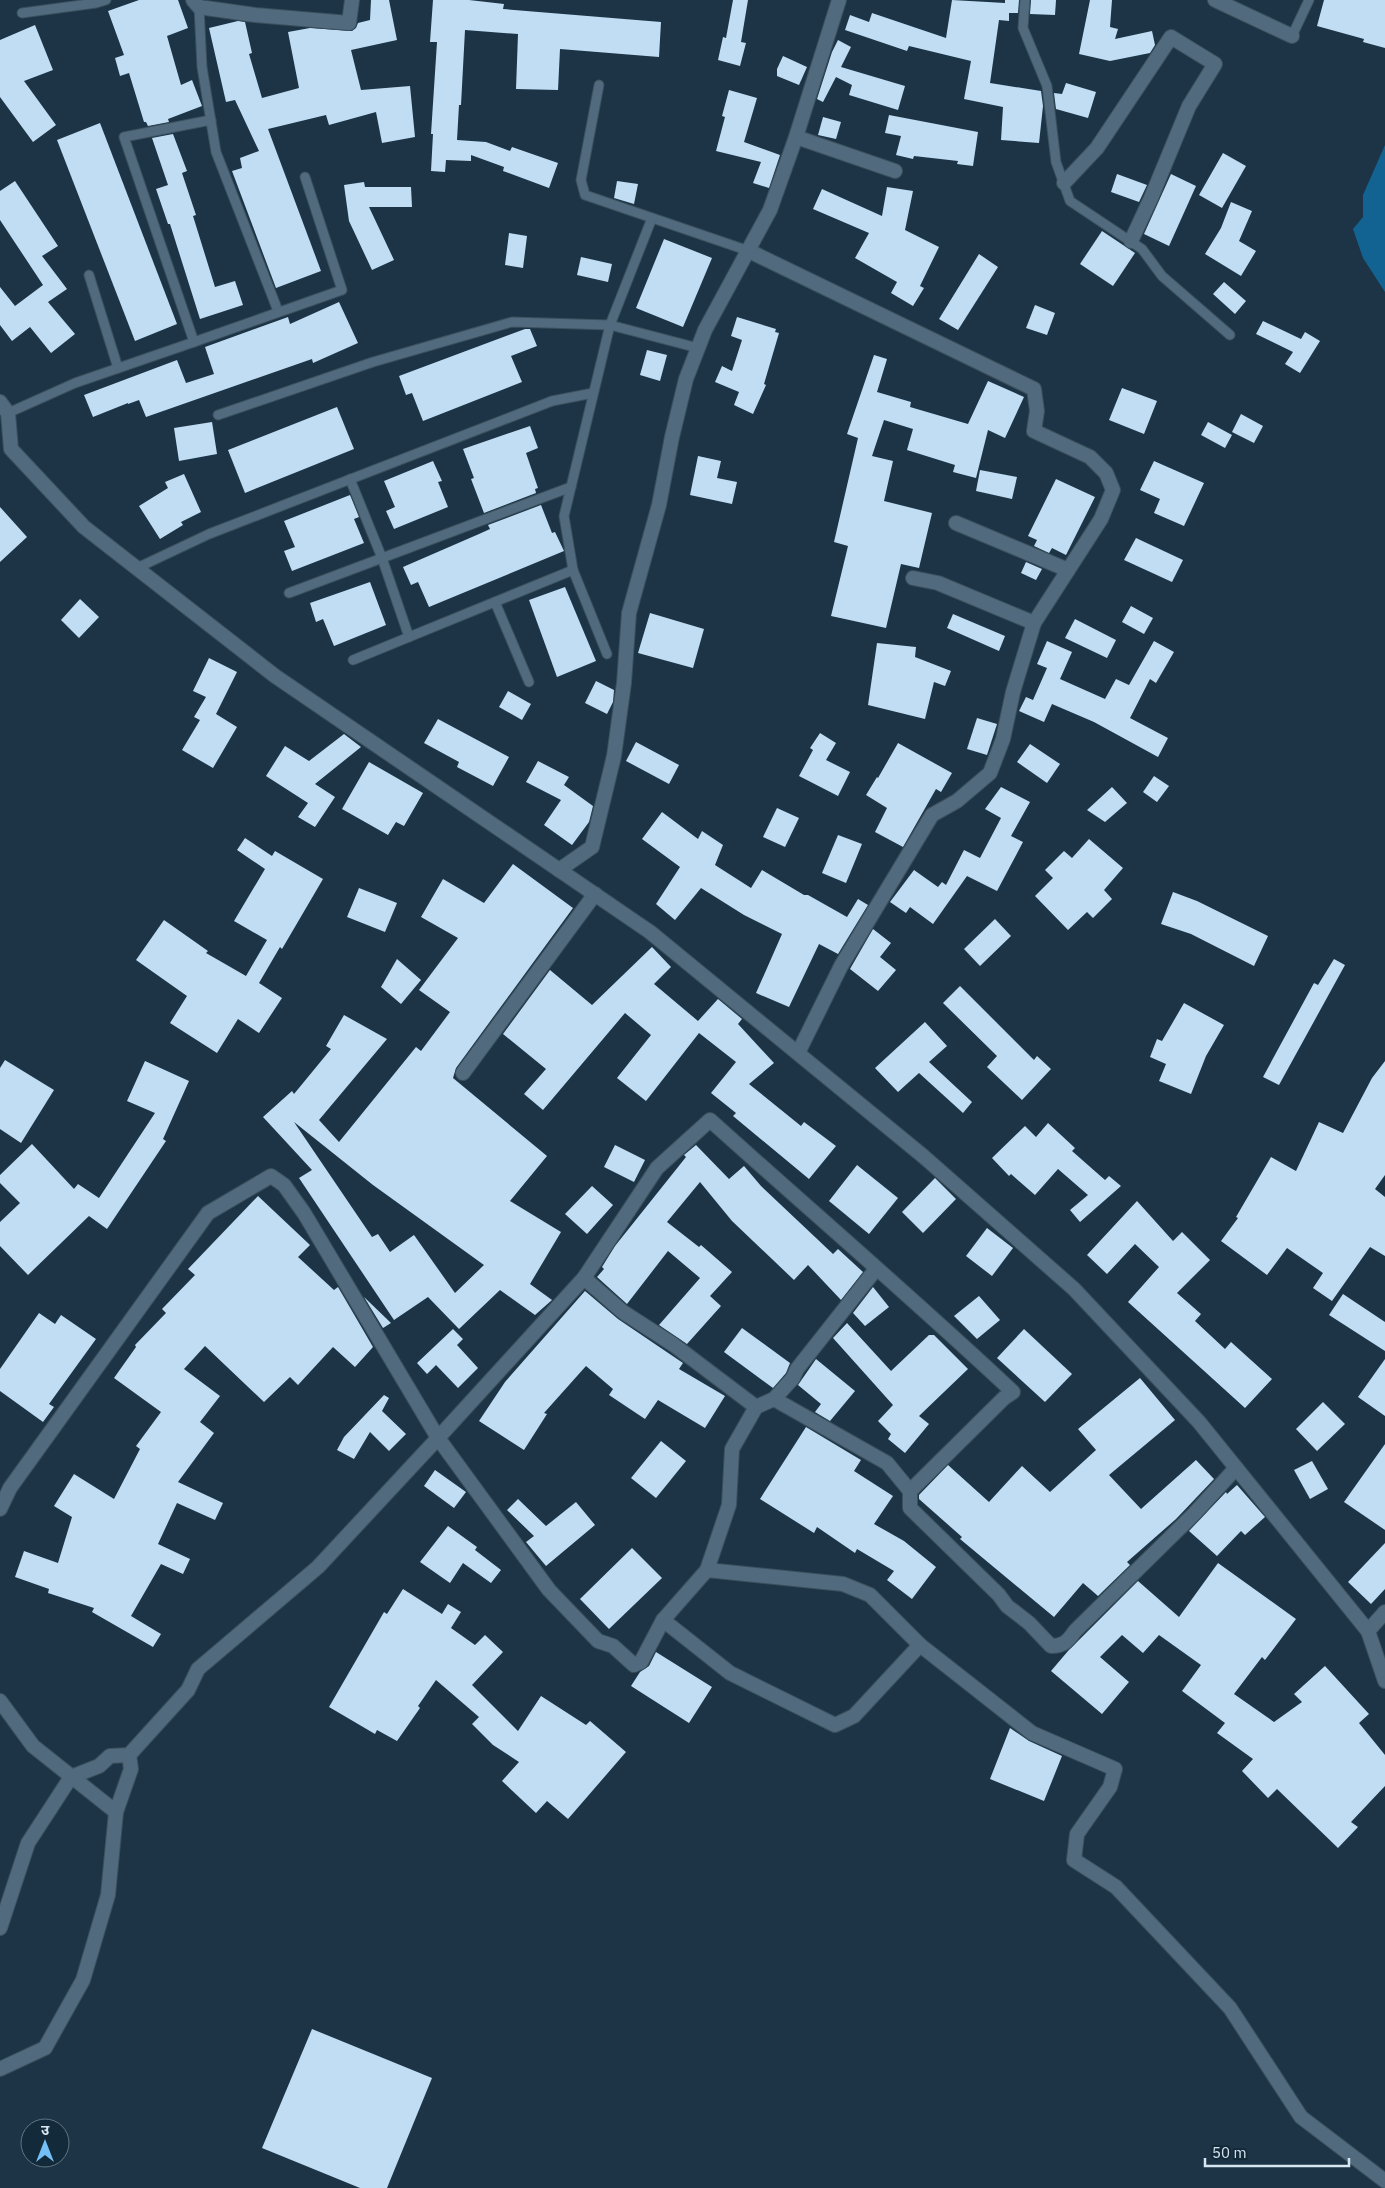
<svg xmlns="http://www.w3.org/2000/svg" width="1385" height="2188" font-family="'IBM Plex Sans','Noto Sans Devanagari',sans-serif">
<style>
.water{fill:#136392}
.building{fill:#c1ddf3;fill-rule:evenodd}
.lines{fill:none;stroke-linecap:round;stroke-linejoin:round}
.service-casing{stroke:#3b505e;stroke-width:11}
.minor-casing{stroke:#3b505e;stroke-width:16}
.tertiary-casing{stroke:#3b505e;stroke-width:16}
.service{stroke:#516a7d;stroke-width:9}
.minor{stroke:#516a7d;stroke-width:14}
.tertiary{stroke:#516a7d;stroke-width:14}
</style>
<rect width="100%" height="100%" fill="#1c3445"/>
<path class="water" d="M1385 145V292L1363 258 1353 229 1363 217V195Z"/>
<g class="building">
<path d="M139 0H178L188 28 167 36 181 85 192 80 202 106 168 119 169 122 148 126 146 122H144L129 73 120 76 115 58 124 55 108 11Z"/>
<path d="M371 0H389L397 40 351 50 361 90 410 86 415 137 382 143 376 112 329 125 326 115 268 129 321 271 276 288 232 171 242 168 240 158 259 151 235 100 226 102 209 28 238 21 245 22 252 53 249 54 262 98 299 88 288 32 310 28 352 31 356 28 358 23 370 20Z"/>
<path d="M433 0H469L504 4 503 9 661 22 659 57 560 49 558 90 516 89 518 34 465 30 461 105H459L457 140 486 142 510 151 512 147 558 163 549 188 503 171 504 167 471 155V161L446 160 445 172 431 171 433 134H431L437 42H430Z"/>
<path d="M733 0H748L741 42 746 43 740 66 718 60 723 37 726 38Z"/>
<path d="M952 0 1005 3V0H1019L1018 13H1009V21L999 20 990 83 1041 91 1043 106 1039 143 1001 140 1003 107 964 99 971 61 909 46 907 51 845 30 850 15 869 22 872 13 946 38Z"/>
<path d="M1031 0H1056L1055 15 1030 14Z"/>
<path d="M1090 0H1112L1110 27 1118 29 1115 39 1152 31 1155 45 1150 53 1110 61 1079 54Z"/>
<path d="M1324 0H1385V48L1363 42 1364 39 1317 26Z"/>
<path d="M35 25 53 70 24 81 56 125 33 142 0 97V40Z"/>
<path d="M838 40 851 47 841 67 905 86 898 110 849 95 852 85 836 77 823 102 817 99 832 52Z"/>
<path d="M783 56 807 67 799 85 777 76V69Z"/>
<path d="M1066 83 1096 92 1088 118 1056 109 1054 93 1062 94Z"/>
<path d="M729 90 757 98 744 142 780 155 769 188 753 183 761 162 716 151 725 117 722 116Z"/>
<path d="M889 115 978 132 973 166 957 164 958 161 914 156 913 159 896 155 901 136 885 133Z"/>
<path d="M823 117 841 122 836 139 818 135Z"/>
<path d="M100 123 177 324 135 341 57 140Z"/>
<path d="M173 134 187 171 182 173 196 215 193 216 215 287 235 281 243 305 200 319 170 224H168L156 189 168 185 152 138Z"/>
<path d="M1223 153 1246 166 1222 208 1199 195Z"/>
<path d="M1117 174 1147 185 1139 202 1111 192Z"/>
<path d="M1171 174 1196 186 1169 246 1144 234Z"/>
<path d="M15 181 58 246 42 256 67 289 48 302 75 334 51 353 30 327 12 341 0 325V287L15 306 43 285 0 220V191Z"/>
<path d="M617 181 638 184 634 204 614 198Z"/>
<path d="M364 182 365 187H411L412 207H369L394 260 372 270 349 221 344 185Z"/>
<path d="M887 187 913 191 905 230 939 247 920 286 924 288 913 306 891 293 897 282 855 258 869 233 813 209 822 189 882 216Z"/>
<path d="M1231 202 1252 211 1239 241 1256 251 1241 276 1205 254 1221 228Z"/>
<path d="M1102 231 1135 253 1113 286 1080 264Z"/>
<path d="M509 233 527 236 523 268 505 265Z"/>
<path d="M664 239 712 258 683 327 636 308Z"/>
<path d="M979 254 998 267 958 330 939 319Z"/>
<path d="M581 257 612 264 608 282 577 275Z"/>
<path d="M1224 282 1246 301 1235 314 1213 294Z"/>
<path d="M339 302 358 343 313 363 312 359 146 417 139 400 128 404V403L93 417 84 395 177 360 186 383 214 374 205 347 288 317 290 324Z"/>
<path d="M1035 305 1055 313 1047 335 1026 328Z"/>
<path d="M737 317 776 329 775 332 779 333 764 384 766 385 753 414 734 405 739 392 715 382 722 366 732 371 742 340 731 336Z"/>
<path d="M1263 321 1301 339 1305 332 1320 341 1300 373 1285 364 1293 352 1256 334Z"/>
<path d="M525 329H530L537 346 511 356 522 382 423 421 412 393 406 395 399 376Z"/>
<path d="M647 350 667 355 660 381 640 375Z"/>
<path d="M874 355 887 359 877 392 911 402 910 407 968 424 988 381 1024 397 1005 438 988 430 976 478 953 472 955 465 907 450 913 429 884 420 872 456 893 461 884 501 932 513 919 568 901 564 886 628 831 616 848 546 834 542 858 438 847 434Z"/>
<path d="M1122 388 1157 401 1144 434 1109 420Z"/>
<path d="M337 407 354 449 245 493 228 450Z"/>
<path d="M1241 414 1263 426 1254 443 1232 432Z"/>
<path d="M212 422 217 454 179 461 174 428Z"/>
<path d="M1208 422 1232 435 1225 448 1201 435Z"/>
<path d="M530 426 538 448 526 453 538 488 535 489 536 493 484 513 471 479 474 478 463 449Z"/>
<path d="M698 456 721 461 717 478 737 482 732 504 690 495Z"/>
<path d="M433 461 442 481 438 482 448 507 394 529 386 511 395 507 384 481Z"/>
<path d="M1154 461 1204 483 1184 526 1154 513 1160 499 1140 490Z"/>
<path d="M980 470 1017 477 1012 499 976 491Z"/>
<path d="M184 474 201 512 181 522 183 525 160 539 139 506 168 488 165 482Z"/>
<path d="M1056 479 1095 497 1066 555 1052 548 1049 553 1034 546 1037 540 1028 536Z"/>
<path d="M350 495 359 517 354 519 364 543 292 571 284 551 295 547 284 521Z"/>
<path d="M541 505 552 533 555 532 564 551 429 607 418 582 411 585 403 567 479 534 490 529 488 525Z"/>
<path d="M0 507 27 537 0 562Z"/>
<path d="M1136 538 1183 560 1172 582 1124 560Z"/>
<path d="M1026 562 1042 569 1036 580 1021 573Z"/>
<path d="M370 582 386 625 334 646 323 619 316 622 310 603Z"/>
<path d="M565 587 596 661 557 677 529 600Z"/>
<path d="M80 599 99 617 79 638 61 620Z"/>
<path d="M1131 606 1153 618 1144 634 1122 622Z"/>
<path d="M650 613 704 629 693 668 638 653Z"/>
<path d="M953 614 1005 636 999 651 947 628Z"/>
<path d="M1075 619 1116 640 1107 658 1065 638Z"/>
<path d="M1047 641 1072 652 1060 679 1105 699 1116 679 1129 685 1154 641 1174 652 1156 683 1150 679 1130 718 1168 738 1158 757 1094 722 1052 704 1044 722 1019 711 1026 697 1033 700 1047 668 1037 664Z"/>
<path d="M877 643 916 647 915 657 951 671 945 686 934 682 925 719 868 705Z"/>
<path d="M209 658 237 672 216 714 237 727 213 768 182 750 200 720 194 717 206 697 193 691Z"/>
<path d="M596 681 614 690 613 702 607 714 585 703Z"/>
<path d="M508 691 531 704 522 720 499 707Z"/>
<path d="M977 718 997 724 987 755 967 749Z"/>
<path d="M438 719 509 757 493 786 457 767 459 762 424 743Z"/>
<path d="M820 733 836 743 826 760 850 772 838 796 799 776 813 750 810 748Z"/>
<path d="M344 734 361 747 315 784 335 797 315 827 298 817 308 803 266 776 285 746 309 761Z"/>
<path d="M636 742 679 765 669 784 626 761Z"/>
<path d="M898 743 952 773 941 792 936 789 903 847 875 832 887 808 866 795 877 777 878 778Z"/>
<path d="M1030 744 1060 764 1047 783 1017 762Z"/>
<path d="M538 761 569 777 564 785 593 806 589 822 572 845 544 825 561 800 526 782Z"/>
<path d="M369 762 423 793 404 826 396 822 388 835 342 809Z"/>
<path d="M1154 776 1169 786 1157 802 1143 792Z"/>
<path d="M1001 787 1030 802 1011 836 1023 842 997 891 967 876 933 924 910 907 906 913 890 902 914 870 938 887 942 882 946 885 964 850 980 858 1001 818 985 809Z"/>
<path d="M1112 787 1127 803 1105 822 1087 810Z"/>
<path d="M777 808 799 818 785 847 763 837Z"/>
<path d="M662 812 698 839 702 831 723 845 715 865 751 888 762 870 804 895H808L847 917 858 899 868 905 838 954 819 944 789 1007 756 993 782 934 744 915 701 888 675 920 656 904 680 867 642 839Z"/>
<path d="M838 835 862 844 846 883 822 873Z"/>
<path d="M245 838 272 856 275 851 323 879 282 949 280 947 259 983 282 998 259 1033 238 1019 217 1053 170 1023 187 996 136 960 164 920 208 951 206 953 246 976 267 940 234 921 265 869 237 850Z"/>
<path d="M1089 839 1123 868 1104 890 1112 899 1093 918 1087 912 1068 930 1035 896 1053 878 1045 870 1064 851 1072 858Z"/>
<path d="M513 864 573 908 456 1068 453 1078 547 1156 510 1201 561 1232 530 1284 552 1300 535 1315 500 1290 459 1329 428 1297 394 1320 299 1178 312 1170 263 1117 292 1091 294 1094 331 1049 326 1046 344 1015 387 1039 319 1120 339 1142 416 1047 421 1051 450 1012 419 990 458 938 421 917 443 879 484 903ZM294 1122 373 1185 484 1265 455 1293 414 1235 390 1252 378 1234 372 1237Z"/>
<path d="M359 888 397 903 385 932 347 917Z"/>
<path d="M1173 892 1197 901 1268 936 1254 966 1191 934 1161 924Z"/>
<path d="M995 919 1011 936 980 966 964 949Z"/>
<path d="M873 929 891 943 880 957 896 970 878 991 850 969Z"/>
<path d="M652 947 671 967 654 984 698 1021 718 999 742 1019 738 1024 774 1063 749 1084 801 1126 804 1122 836 1146 809 1179 733 1116 736 1113 711 1093 736 1062 699 1033 646 1101 617 1078 651 1035 625 1013 543 1110 524 1094 546 1069 503 1034 550 970 592 1005Z"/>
<path d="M397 959 421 980 401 1004 381 987Z"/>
<path d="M1334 959 1345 965 1279 1085 1263 1077 1314 983 1318 985Z"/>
<path d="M960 986 1034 1060 1037 1056 1051 1069 1022 1100 987 1067 997 1056 943 1003Z"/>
<path d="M1184 1003 1224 1025 1206 1056 1191 1094 1159 1081 1166 1064 1150 1057 1157 1039 1162 1041Z"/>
<path d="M925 1022 947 1046 929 1062 972 1102 963 1113 919 1073 898 1092 875 1068Z"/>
<path d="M5 1060 54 1090 21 1143 0 1129V1068Z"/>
<path d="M145 1061 189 1081 163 1139 166 1141 107 1229 89 1216 28 1275 0 1246V1222L20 1203 0 1183V1175L32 1144 74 1189 78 1184 99 1198 155 1113 127 1101Z"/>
<path d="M1385 1061V1175L1375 1189 1385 1197V1256L1370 1247 1332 1301 1313 1288 1323 1273 1287 1248 1267 1275 1221 1241 1238 1218 1236 1217 1271 1157 1296 1171 1319 1122 1343 1133 1372 1078Z"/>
<path d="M1048 1123 1075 1148 1072 1151 1105 1180 1109 1176 1121 1186 1080 1222 1070 1210 1088 1195 1058 1169 1035 1195 1011 1174 1009 1176 992 1158 1025 1126 1036 1137Z"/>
<path d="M615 1145 645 1160 634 1182 604 1167Z"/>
<path d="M696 1145 729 1179 744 1166 761 1186 833 1254 838 1249 863 1272 841 1300 808 1265 794 1280 732 1221 700 1182 667 1222 699 1247 701 1245 732 1272 710 1296 721 1306 687 1344 659 1325 700 1278 668 1251 627 1304 597 1277 604 1269 602 1267 615 1246 686 1157 684 1155Z"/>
<path d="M857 1165 898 1198 869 1234 829 1201Z"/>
<path d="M935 1178 956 1199 923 1233 902 1212Z"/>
<path d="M592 1186 613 1205 587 1234 565 1214Z"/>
<path d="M258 1196 310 1245 298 1257 334 1290 338 1287 373 1347 355 1367 333 1347 298 1385 290 1377 264 1402 205 1346 184 1369 220 1396 200 1422 214 1433 178 1482 223 1503 215 1520 177 1503 158 1544 190 1559 183 1574 161 1564 131 1616 161 1634 153 1647 92 1612 94 1608 48 1593 49 1589 15 1577 24 1551 58 1563 72 1517 54 1506 74 1474 114 1499 140 1449 136 1446 161 1412 114 1378 136 1347 135 1345 166 1313 162 1309 195 1275 188 1269Z"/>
<path d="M1137 1201 1173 1241 1182 1232 1210 1260 1177 1293 1201 1314 1195 1321 1225 1349 1231 1342 1272 1379 1245 1408 1128 1302 1159 1267 1135 1244 1107 1274 1087 1255Z"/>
<path d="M987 1228 1013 1248 992 1276 966 1256Z"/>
<path d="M873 1287 889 1307 865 1326 853 1313Z"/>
<path d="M585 1291 618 1319 683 1363 679 1369 725 1396 705 1428 658 1400 645 1419 609 1395 613 1389 586 1366 544 1413 547 1414 524 1450 479 1421 505 1382Z"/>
<path d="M1343 1294 1385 1322V1351L1329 1315Z"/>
<path d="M979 1296 1000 1320 977 1339 954 1316Z"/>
<path d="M364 1297 391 1323 383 1328Z"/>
<path d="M39 1313 55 1324 61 1315 96 1339 49 1404 54 1407 43 1422 0 1391V1369Z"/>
<path d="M847 1323 891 1371 929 1335H934L968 1369 919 1416 929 1424 905 1453 888 1439 891 1434 878 1421 893 1405 833 1338Z"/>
<path d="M742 1328 790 1363 786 1373 773 1388 724 1352Z"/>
<path d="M453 1329 463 1339 457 1345 478 1368 458 1388 436 1365 427 1374 417 1363Z"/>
<path d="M1024 1329 1072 1374 1045 1402 997 1358Z"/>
<path d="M816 1359 855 1391 830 1421 815 1412 821 1404 798 1385Z"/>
<path d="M1385 1359V1416L1358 1397Z"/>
<path d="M1140 1378 1175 1420 1109 1475 1141 1509 1196 1460 1214 1479 1176 1519 1127 1562 1130 1565 1098 1596 1083 1583 1054 1617 960 1539 962 1537 919 1499V1495L948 1465 989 1502 1022 1466 1050 1492 1096 1450 1078 1429Z"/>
<path d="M384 1395 389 1398 382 1411 406 1434 389 1451 370 1432 354 1459 337 1450 344 1437Z"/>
<path d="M1323 1402 1345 1424 1317 1451 1296 1429Z"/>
<path d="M806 1427 861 1460 854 1471 893 1496 874 1524 904 1541 936 1567 912 1599 887 1580 894 1571 857 1549 855 1553 817 1527 814 1533 760 1499Z"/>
<path d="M661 1441 686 1461 656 1498 631 1478Z"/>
<path d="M1385 1444V1530L1344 1502Z"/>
<path d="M1312 1461 1328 1489 1310 1499 1294 1470Z"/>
<path d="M435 1470 466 1492 454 1508 424 1486Z"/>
<path d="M1237 1485 1265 1517 1245 1535 1241 1531 1217 1556 1189 1531 1226 1492 1227 1494Z"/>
<path d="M518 1499 546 1526 576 1502 595 1525 546 1566 526 1542 534 1536 507 1510Z"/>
<path d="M448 1526 477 1547 475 1550 501 1570 491 1583 463 1563 450 1583 420 1562Z"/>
<path d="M1385 1543V1589L1371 1604 1348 1582Z"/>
<path d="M632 1548 662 1578 609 1629 580 1599Z"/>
<path d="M1218 1563 1296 1619 1265 1660 1262 1657 1234 1694 1274 1722 1302 1702 1294 1694 1325 1666 1369 1714 1359 1723 1385 1755V1786L1351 1822 1358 1827 1338 1848 1277 1789 1268 1798 1242 1771 1253 1759 1217 1733 1225 1723 1182 1691 1201 1665 1159 1635 1143 1653 1122 1635 1100 1657 1129 1682 1102 1714 1051 1671 1068 1651 1138 1581 1179 1617Z"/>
<path d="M403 1589 442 1614 448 1604 461 1612 451 1628 475 1645 485 1635 503 1652 472 1685 518 1731 541 1696 586 1725 590 1721 626 1752 568 1819 547 1801 536 1813 502 1781 519 1762 493 1745 472 1724 479 1717 436 1680 418 1706 420 1708 397 1741 377 1730 375 1734 329 1707 384 1612 387 1614Z"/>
<path d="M656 1652 712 1687 689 1723 631 1686 640 1672 649 1666Z"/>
<path d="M1010 1728 1029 1741 1062 1756 1044 1801 990 1779Z"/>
<path d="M312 2029 432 2078 387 2188H360L262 2148Z"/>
</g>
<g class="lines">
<g class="service-casing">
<g id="service">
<path d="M1025 0 1023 28 1047 86 1056 162 1070 201 1142 249 1162 276 1230 335"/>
<path d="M199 7 202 67 216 152 278 311"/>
<path d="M22 13 96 3 106 0"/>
<path d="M1292 36 1309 0"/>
<path d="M599 85 581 180 585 195 749 251"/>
<path d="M89 275 118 368"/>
<path d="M194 342 342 290 305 177"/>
<path d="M8 413 75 383 194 342 124 137 211 120"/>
<path d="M218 415 373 362 512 322 610 325 652 218"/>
<path d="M350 479 382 558 409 637 353 660"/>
<path d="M137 568 209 534 552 401 593 393"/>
<path d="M289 593 571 487"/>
<path d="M495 602 529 682"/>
<path d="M409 637 573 570"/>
<path d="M607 654 573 570 564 516 610 325 698 348"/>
</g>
</g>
<g class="minor-casing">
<g id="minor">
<path d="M193 0 199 7 255 15 349 23 352 0"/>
<path d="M1215 0 1292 36"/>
<path d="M796 137 895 171"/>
<path d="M1064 183 1097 148 1171 37 1215 64 1189 106 1151 198 1131 241"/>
<path d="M749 251 1034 389 1037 411 1034 431 1090 457 1106 473 1113 490 1101 519 1034 623 1013 692 1003 739 990 773 957 801 932 815 841 966 798 1053"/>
<path d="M956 523 1068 570"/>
<path d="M913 578 938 583 1034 623"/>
<path d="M559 870 592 847 614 756 624 683 629 613 659 505 672 437 686 379 705 330 770 210 796 137 839 0"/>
<path d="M463 1073 595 894"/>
<path d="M584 1278 623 1312 674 1345 756 1407"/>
<path d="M774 1399 887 1463 910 1491V1508L999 1595 1007 1606 1029 1623 1051 1646C1064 1646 1068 1641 1075 1631L1194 1514 1236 1468"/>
<path d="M0 1509 10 1488 208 1213 271 1176 284 1185 304 1213 438 1438 549 1590 598 1641 613 1646 634 1665 641 1662 663 1620 707 1570 729 1505 732 1449 756 1407 774 1399 793 1378 797 1369 876 1269"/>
<path d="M707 1570 843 1584 870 1595 920 1645 1032 1733 1115 1769 1110 1787 1077 1834 1074 1860 1116 1887 1230 2008 1301 2117 1385 2181"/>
<path d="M663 1620 730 1673 835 1725 854 1716 920 1645"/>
<path d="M1368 1631 1385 1612"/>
<path d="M0 1701 33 1746 116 1812"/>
<path d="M0 1928 28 1843 71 1777 99 1766 110 1756 129 1755 188 1690 198 1669 318 1567 438 1438 584 1278 657 1168 710 1120C811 1211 914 1299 1013 1392L1004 1398 910 1491"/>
<path d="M0 2069 45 2048 83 1980 108 1895 116 1812 131 1769 129 1755"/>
</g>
</g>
<g class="tertiary-casing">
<path id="tertiary" d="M0 402 8 413 11 449 84 527 275 676 650 932 923 1156 1074 1289 1199 1422 1368 1631 1385 1681"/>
</g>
<use href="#service" class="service"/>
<use href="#minor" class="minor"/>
<use href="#tertiary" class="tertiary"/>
</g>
<g transform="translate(45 2143)"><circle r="24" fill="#122a3a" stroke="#617583"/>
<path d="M0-4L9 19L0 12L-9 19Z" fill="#74c0f6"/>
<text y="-8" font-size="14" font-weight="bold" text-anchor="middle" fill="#d7e6f1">उ</text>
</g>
<path d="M1205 2158v8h144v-8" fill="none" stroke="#d7e6f1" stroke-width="2.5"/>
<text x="1212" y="2158" font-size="15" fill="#d7e6f1" stroke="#122a3a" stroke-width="4" paint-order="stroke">50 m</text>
</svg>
